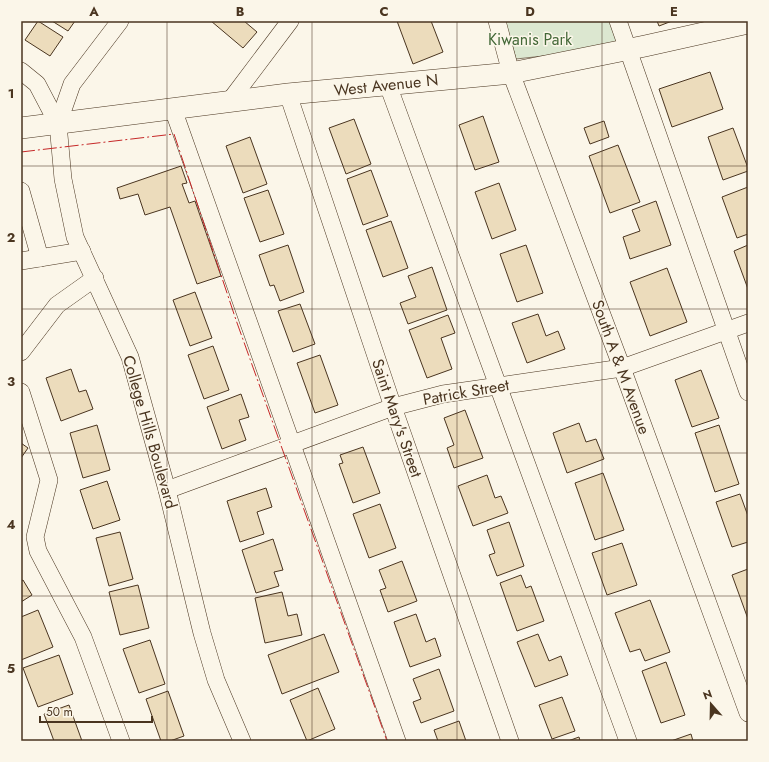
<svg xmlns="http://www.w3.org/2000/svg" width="769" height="762" font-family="Jost,sans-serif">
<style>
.green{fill:#dce7d0;stroke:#887966}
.building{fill:#ecdcbc;stroke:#4a3520}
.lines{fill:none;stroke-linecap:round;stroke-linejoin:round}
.minor-casing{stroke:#4a3520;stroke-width:18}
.major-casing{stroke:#4a3520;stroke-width:22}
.minor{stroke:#fbf6e9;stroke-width:17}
.major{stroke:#fbf6e9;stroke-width:21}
.power{stroke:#c62828;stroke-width:1;stroke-dasharray:14 3 2 3;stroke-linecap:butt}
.grid{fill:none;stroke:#4a3520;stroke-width:1;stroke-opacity:0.55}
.labels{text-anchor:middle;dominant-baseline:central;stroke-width:3;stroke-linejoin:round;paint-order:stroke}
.park-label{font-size:16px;fill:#436837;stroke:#fbf6e9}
.street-label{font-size:16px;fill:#4a3520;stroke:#fbf6e9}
.neatline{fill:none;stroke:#4a3520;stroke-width:1.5}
.grid-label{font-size:13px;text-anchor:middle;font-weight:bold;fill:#4a3520}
</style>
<rect width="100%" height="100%" fill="#fbf6e9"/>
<path class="green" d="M505 21H615L624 46 589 51 516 59Z"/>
<g class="building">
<path d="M38 21 63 37 50 56 25 40Z"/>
<path d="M52 21H75L68 31Z"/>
<path d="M211 21H244L257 32 243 48Z"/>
<path d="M397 21H431L443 52 413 64Z"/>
<path d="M657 21H672L659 26Z"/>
<path d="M710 72 723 109 672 127 659 89Z"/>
<path d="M483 116 499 162 475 170 459 125Z"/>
<path d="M354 119 371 164 346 174 329 128Z"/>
<path d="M604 121 609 137 590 144 584 128Z"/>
<path d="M733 128 748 168V171L723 180 708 137Z"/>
<path d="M250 137 267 184 243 193 226 146Z"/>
<path d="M618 145 640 202 610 213 589 156Z"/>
<path d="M181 166 187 183 182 184 189 203 195 201 221 276 197 284 170 207 145 215 138 194 120 199 117 188Z"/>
<path d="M371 170 388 216 363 225 347 179Z"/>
<path d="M499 183 516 230 492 239 475 192Z"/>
<path d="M748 187V234L737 238 722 197Z"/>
<path d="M268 190 284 234 260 242 244 198Z"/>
<path d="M656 201 671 245 630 259 623 237 640 231 632 210Z"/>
<path d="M391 221 408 268 383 277 366 230Z"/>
<path d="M288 245 304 292 280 301 274 285 270 286 259 255Z"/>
<path d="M526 245 543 293 517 302 500 254Z"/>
<path d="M748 245V289L734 251Z"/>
<path d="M432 267 447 310 408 324 400 303 416 297 408 276Z"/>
<path d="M667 268 687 322 650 336 630 282Z"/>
<path d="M195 292 212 338 190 346 173 300Z"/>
<path d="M300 304 315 344 293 352 278 311Z"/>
<path d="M538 314 546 336 558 331 565 349 527 363 512 323Z"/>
<path d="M448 315 455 333 441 338 452 369 427 378 409 330Z"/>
<path d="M213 346 229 390 204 399 188 355Z"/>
<path d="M320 355 338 405 315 413 297 363Z"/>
<path d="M71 369 79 392 86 390 93 409 61 421 46 378Z"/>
<path d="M701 370 719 418 692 427 675 380Z"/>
<path d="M241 394 249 417 239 420 246 440 222 449 207 407Z"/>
<path d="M465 410 483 458 454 468 447 448 454 445 444 418Z"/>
<path d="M579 423 586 442 596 439 604 459 567 473 553 433Z"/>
<path d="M97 425 110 470 83 478 70 433Z"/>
<path d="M719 425 739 484 715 492 695 433Z"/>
<path d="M21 443 28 448 21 458Z"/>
<path d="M363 447 380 493 353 503 339 464 343 463 340 455Z"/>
<path d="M603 473 624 530 595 540 575 483Z"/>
<path d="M487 475 495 498 501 496 508 513 473 526 458 486Z"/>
<path d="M107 481 120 520 93 529 80 490Z"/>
<path d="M266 488 272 507 257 512 264 534 240 542 227 501Z"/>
<path d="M740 494 748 516V542L732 547 716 502Z"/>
<path d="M380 504 396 548 369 558 353 514Z"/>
<path d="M509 522 524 566 497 576 489 555 495 553 487 530Z"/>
<path d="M120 532 133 579 109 586 96 538Z"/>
<path d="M273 539 283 570 274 572 279 586 256 593 242 550Z"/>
<path d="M622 543 637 585 607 595 592 553Z"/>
<path d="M402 561 417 601 388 612 380 590 386 588 379 570Z"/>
<path d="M748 569V619L732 575Z"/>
<path d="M521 575 526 588 531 586 544 621 517 631 500 583Z"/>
<path d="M23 580 32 595 21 602V581Z"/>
<path d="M138 585 149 628 120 635 109 592Z"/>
<path d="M282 592 288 616 297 614 302 635 265 643 255 598Z"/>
<path d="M650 600 670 652 645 661 640 649 630 652 615 613Z"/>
<path d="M38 610 53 647 21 660V617Z"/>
<path d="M416 614 426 642 435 638 441 656 410 667 394 622Z"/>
<path d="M324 634 339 672 282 694 268 655Z"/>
<path d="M538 634 549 661 561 656 568 675 535 687 517 642Z"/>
<path d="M150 640 165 684 139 693 123 649Z"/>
<path d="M59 655 73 694 38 707 23 668Z"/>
<path d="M666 662 685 715 661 723 642 671Z"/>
<path d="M439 669 454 711 421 723 413 702 421 699 413 679Z"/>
<path d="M318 688 335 729 307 741 290 700Z"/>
<path d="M168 691 184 736 170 741H161L146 699Z"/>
<path d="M562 697 575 731 552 739 539 705Z"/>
<path d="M69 705 82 741H54L44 714Z"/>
<path d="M459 721 466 741H438L434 730Z"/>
<path d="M691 734 693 741H671Z"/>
<path d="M579 737 580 741H568Z"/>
</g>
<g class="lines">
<g class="minor-casing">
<g id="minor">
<path d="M497 21 511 73 622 368 748 713"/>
<path d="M618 21 748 392"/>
<path d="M21 71 37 84 58 124 63 179 75 237 130 357 167 490 202 633 216 680 242 741"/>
<path d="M388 85 628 741"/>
<path d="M288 94 393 407 510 741"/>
<path d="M229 102 290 21"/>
<path d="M173 109 397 741"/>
<path d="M58 124 72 84 120 21"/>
<path d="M21 191 40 258"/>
<path d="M21 261 82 251"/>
<path d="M21 352 57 305 95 278"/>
<path d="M21 392 49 480 35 537 38 551 83 637 121 741"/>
<path d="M167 490 393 407 443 394 622 368 748 323"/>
</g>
</g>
<g class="major-casing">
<path id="major" d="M21 128 288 94 511 73 645 46 748 23"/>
</g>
<use href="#minor" class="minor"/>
<use href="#major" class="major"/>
<path class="power" d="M21 152 174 134 236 320 387 741"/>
</g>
<path class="grid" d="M167 21V741M312 21V741M457 21V741M602 21V741M21 166H748M21 309H748M21 453H748M21 596H748"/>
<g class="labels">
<g class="park-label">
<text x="530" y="39">Kiwanis Park</text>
</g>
<g class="street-label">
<text transform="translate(386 85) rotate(-6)">West Avenue N</text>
<text transform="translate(621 367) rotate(70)">South A &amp; M Avenue</text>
<text transform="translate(466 392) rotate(-10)">Patrick Street</text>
<text transform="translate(397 418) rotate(71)">Saint Mary's Street</text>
<text transform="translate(150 432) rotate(74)">College Hills Boulevard</text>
</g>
</g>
<rect width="769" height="762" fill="none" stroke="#fbf6e9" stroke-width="44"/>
<g transform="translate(711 704) rotate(340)" stroke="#fbf6e9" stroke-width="3" paint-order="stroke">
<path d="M0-3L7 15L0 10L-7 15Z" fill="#4a3520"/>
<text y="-6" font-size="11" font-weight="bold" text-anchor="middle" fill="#4a3520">N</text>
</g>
<path d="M40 716v6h112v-6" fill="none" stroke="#4a3520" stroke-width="2"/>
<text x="46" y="716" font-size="12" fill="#4a3520" stroke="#fbf6e9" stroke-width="3" paint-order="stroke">50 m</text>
<rect x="22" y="22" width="725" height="718" class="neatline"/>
<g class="grid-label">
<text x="94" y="16">A</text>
<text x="240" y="16">B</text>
<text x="384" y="16">C</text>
<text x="530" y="16">D</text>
<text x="674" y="16">E</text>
<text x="11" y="98">1</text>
<text x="11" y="242">2</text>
<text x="11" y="386">3</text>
<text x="11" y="529">4</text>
<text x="11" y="673">5</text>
</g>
</svg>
